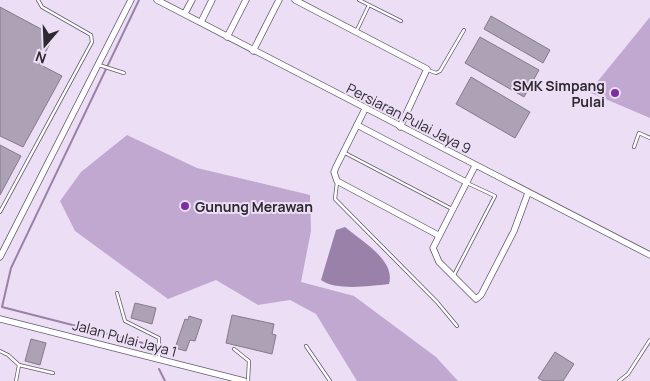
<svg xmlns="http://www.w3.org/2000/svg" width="650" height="381" font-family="Manrope,sans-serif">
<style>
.green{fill:#c1a8d0}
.water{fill:#9a81aa}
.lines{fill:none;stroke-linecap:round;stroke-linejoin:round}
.stream{stroke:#9a81aa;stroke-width:2}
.building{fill:#ada1b5;stroke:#85798c}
.lane-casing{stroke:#64596c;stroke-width:4}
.street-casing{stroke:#64596c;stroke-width:7}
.lane{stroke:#fff;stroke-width:2.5}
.street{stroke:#fff;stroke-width:5.5}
.poi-dot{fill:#7b2fa0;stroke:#ecdff5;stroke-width:2}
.labels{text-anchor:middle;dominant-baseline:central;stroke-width:4;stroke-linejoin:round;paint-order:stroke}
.poi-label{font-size:14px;font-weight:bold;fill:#2e2931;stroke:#ecdff5;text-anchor:end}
.street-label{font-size:14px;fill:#2e2931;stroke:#ecdff5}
</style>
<rect width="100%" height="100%" fill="#ecdff5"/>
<g class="green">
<path d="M650 17V118L589 92Z"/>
<path d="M127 135 197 168 310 195 311 231 301 282 354 296 436 357 458 381H357L316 314 290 300 258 305 216 280 168 299 75 231 60 201 81 172Z"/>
</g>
<path class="water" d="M345 227C361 241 396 260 389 284 371 286 335 291 321 280L336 230Z"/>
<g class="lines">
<g class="stream">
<path d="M139 0 11 268 2 307 143 343 146 348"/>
<path d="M159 369 165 381"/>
</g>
</g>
<g class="building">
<path d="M0 7 54 36 39 64 62 76 23 147 0 136Z"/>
<path d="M491 16 550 50 543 63 484 29Z"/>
<path d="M480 37 539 70 524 97 465 63Z"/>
<path d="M471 77 530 112 515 138 456 104Z"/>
<path d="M0 145 21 156 0 195Z"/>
<path d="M135 303 156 308 152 324 131 318Z"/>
<path d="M232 315 274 324 272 334 276 335 272 354 226 343Z"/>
<path d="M189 316 202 320 195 341 190 340 186 351 175 348 185 319 188 320Z"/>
<path d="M31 339 46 343 40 365 25 361Z"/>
<path d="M555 352 574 364 563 381H543L538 378Z"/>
</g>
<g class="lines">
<g class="lane-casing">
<g id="lane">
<path d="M359 0 401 21"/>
<path d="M356 32 369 5"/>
<path d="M99 65 124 73"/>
<path d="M428 70 436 73 440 71 464 30"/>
<path d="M634 147 639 133 650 138"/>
<path d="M345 153 452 209"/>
<path d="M337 182 335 199 437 302 457 326"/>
<path d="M0 212 92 42 91 35 42 7 38 0"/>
<path d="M454 275 495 196 467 183"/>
<path d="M117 293 125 321 159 338V359"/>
<path d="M306 346 330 381"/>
<path d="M234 349 249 361 248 381"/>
<path d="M0 351 8 355 19 365 16 381"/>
<path d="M19 365 53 373"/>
<path d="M619 381 628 374 650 340"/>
</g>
</g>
<g class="street-casing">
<g id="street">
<path d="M157 0 650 255"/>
<path d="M295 0 427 69 400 127"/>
<path d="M185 13 192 0"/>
<path d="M201 22 212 0"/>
<path d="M227 37 246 0"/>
<path d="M253 51 279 0"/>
<path d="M365 109 336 167 334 172 337 181 438 235"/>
<path d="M357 125 466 182"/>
<path d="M475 166 433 248 439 262 476 299 481 295 514 231 528 193"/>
<path d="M0 257 131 0"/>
<path d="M0 319 244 381"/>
</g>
</g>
<use href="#lane" class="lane"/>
<use href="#street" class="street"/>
</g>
<g class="poi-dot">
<circle cx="615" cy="93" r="5"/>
<circle cx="185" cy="206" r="5"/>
</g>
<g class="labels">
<g class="poi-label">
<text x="605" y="85">SMK Simpang<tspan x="605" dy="16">Pulai</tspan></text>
<text x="195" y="206" text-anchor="start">Gunung Merawan</text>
</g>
<g class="street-label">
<text transform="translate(409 118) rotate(27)">Persiaran Pulai Jaya 9</text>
<text transform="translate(125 338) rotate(15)">Jalan Pulai Jaya 1</text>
</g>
</g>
<g transform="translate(45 45) rotate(199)" stroke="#ecdff5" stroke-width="4" paint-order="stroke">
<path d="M0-4L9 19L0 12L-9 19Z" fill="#2e2931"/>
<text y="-8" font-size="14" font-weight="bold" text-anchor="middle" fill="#2e2931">N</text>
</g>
</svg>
